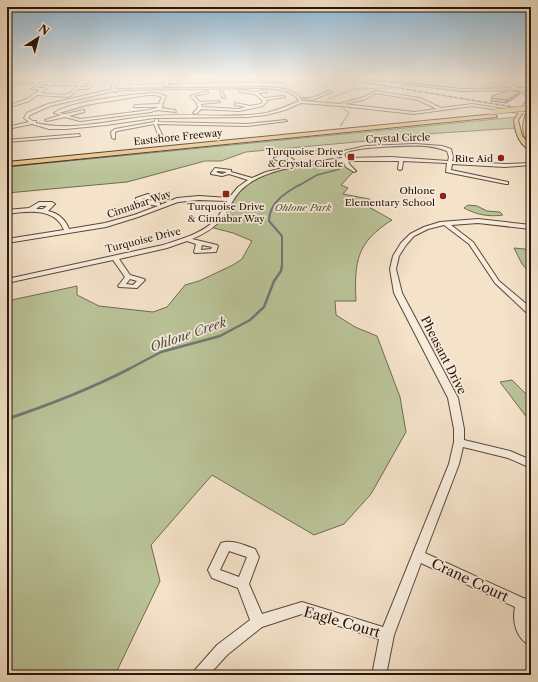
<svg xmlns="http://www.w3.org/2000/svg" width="538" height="682" font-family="'Libre Caslon Text',serif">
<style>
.green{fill:#bac398;stroke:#706c51}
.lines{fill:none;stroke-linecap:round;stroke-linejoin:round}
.stream-far4{stroke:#6e7976;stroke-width:1}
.stream-far3{stroke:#6e7976;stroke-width:1.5}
.stream-far2{stroke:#6e7976;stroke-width:2}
.stream-far1{stroke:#6e7976;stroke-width:2.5}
.stream{stroke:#6e7976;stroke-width:3}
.minor-casing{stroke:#5a483a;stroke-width:2}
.major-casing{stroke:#27150a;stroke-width:2}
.highway-casing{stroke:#27150a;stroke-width:2}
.minor{fill:#f8ecdc;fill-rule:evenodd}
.major{fill:#eac184;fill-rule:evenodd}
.highway{fill:#eac184;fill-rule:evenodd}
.rail-casing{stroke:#27150a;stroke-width:1.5}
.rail{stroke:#f8ecdc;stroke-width:1;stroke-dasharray:3;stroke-linecap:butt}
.highway-bridge-casing{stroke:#27150a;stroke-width:5.5;stroke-linecap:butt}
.highway-bridge{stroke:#eac184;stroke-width:4.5}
.wall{fill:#b9856f;stroke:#27150a}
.shaded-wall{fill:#966c5a;stroke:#27150a}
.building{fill:#d79b81;stroke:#27150a}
.poi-dot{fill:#8f2418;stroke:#f8ecdc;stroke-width:1.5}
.labels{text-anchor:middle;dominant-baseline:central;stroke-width:3.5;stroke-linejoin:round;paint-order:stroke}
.far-street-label{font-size:10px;fill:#27150a;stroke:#f8ecdc}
.far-poi-label{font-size:10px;fill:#27150a;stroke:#f8ecdc;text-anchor:end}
.far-park-label{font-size:10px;font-style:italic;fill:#5a523c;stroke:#f8ecdc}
.street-label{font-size:12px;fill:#27150a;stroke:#f8ecdc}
.water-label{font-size:13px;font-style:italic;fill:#514f49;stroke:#f8ecdc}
.near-street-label{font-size:14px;fill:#27150a;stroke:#f8ecdc}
</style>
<rect width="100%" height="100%" fill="#f4e2c9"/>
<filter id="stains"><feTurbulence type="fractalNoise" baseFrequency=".005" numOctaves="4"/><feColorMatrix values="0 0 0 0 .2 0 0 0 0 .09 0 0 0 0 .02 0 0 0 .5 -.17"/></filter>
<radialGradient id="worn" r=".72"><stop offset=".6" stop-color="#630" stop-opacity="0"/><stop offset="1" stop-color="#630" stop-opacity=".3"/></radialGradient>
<g class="green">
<path d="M353 77H531V88L499 90 453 88Z"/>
<path d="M517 117V128L410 135 411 137 246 152 221 161H205L127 182 7 193V167Z"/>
<path d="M345 160 354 171 341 185 348 188 343 194 369 199 370 200 367 206 392 220C357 242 354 261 356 301H335L336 315 355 327 377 336 400 397 406 432 371 494 344 524 314 535 212 475 151 545 160 581 115 675H7V301L77 286V295L99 306 153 312 167 307 185 285 199 281 233 265 242 259 252 241 233 233 210 227 215 223C223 212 230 198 240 188 261 166 316 163 345 160Z"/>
<path d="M468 205 477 206 487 211 500 212 503 215C489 217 477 215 464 208Z"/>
<path d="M514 248 525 249 531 259V274L522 264Z"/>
<path d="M512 380 531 399V423L500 382Z"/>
</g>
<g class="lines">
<g class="stream-far4">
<path d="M413 83 421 77"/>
<path d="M401 87 406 85"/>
<path d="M325 102 328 99 354 89 392 88"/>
<path d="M341 125 349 113 343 108"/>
</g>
<g class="stream-far3">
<path d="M341 125 342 124"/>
<path d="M298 186 317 175 340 169"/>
</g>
<path class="stream-far2" d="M282 266V236L269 221C269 203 285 193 299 185"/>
<path class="stream-far1" d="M127 370 161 352 220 336 250 320 264 307 274 281 281 271 282 265"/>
<path class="stream" d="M7 419C49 405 90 389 129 369"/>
<g class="minor-casing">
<g id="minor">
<path d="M119 77H122L115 86 116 89 267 87C279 88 297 89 302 101L340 104 364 97 376 91 420 98 441 108 472 104 530 113 528 114 472 106 414 114 341 106 301 103 285 110 266 115 247 117 154 118 106 125 66 129H49L32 124 7 129V127L29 122 24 118 27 113 48 104 113 89 111 86ZM261 88C272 89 294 89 299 101 289 105 278 110 266 113 228 119 191 113 153 116 114 119 75 132 36 123V121H33L28 118 30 115 50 106 114 91 116 92 119 90ZM376 93 418 100 437 109 414 112 344 104 366 99Z"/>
<path d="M478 77H482L519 88 516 89Z"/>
<path d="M159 78 167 79 168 81 240 79 285 83 240 81 178 83 176 87 164 86V83C152 81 140 87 127 82 138 77 150 82 159 78ZM142 81H152L133 82ZM168 83H175L174 85H168Z"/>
<path d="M83 81 95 82 88 89H78L69 97 37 95 29 101 7 108V106L27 99 40 90 31 89 42 82 79 83ZM84 83H90L86 87H80ZM43 84H49L43 88H37ZM51 85H78L70 93 65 95 40 93Z"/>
<path d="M7 82H31L33 83 7 84Z"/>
<path d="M239 90 256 92 266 90 267 92 258 93 264 98 283 96 285 97 266 100 267 101 263 106 239 111 201 109 196 114 193 113 198 108 197 103 190 96 207 91 208 93 194 96 200 102 218 101 220 102 201 104 202 107 239 109 246 107 235 105V103L250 106 261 104 263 101 255 94 240 92Z"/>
<path d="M220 91H222L225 98H223Z"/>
<path d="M329 91 332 92 312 100 303 98H312Z"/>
<path d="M155 93 166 96 162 105 163 107 161 108 175 110 176 112 157 110 151 112 80 121 65 117 47 121 45 120 61 115 54 113C70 101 133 94 155 93ZM147 95H155L162 97 159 104 135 105 134 107H159L150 110 80 119 69 116 84 112V110L65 114 59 113 86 105Z"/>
<path d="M156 119H158V122L247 124 285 120 287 121 247 126 157 124 163 137 161 138 159 137 154 124 117 131 115 132V139L112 138 111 132 115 129 154 122Z"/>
<path d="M79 134 80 136 7 142V140Z"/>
<path d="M415 144 442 146 451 149 453 157 452 161 505 164 531 163V165L505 167 452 164 451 170 508 182V184H506L446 172 447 163 403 161 402 169 400 170 398 169 399 161H348L350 165 356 171 354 172 346 167 343 161C312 164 264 167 241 190 234 197 231 205 226 213 218 226 206 233 192 239L217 245 218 246 216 252 195 253 194 252 196 244 187 241 167 248 119 259 130 275 144 279 145 280 137 288 119 287 118 286 125 277 113 260 7 283V279L163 245C182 239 204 233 217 218 221 213 224 207 227 201L199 200 178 202 138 217 106 227 7 243V239L64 230C55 207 27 211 7 214V210L29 208 39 202H52L55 204 48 211C58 213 65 219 69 229L105 223 134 215 158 206 141 203 136 200V198L148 194 159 199 160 200 157 202 160 203V205L177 198 199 196 229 198 238 187 248 180 229 174 222 176 211 174V173L215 168 231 170V172L252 178 266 172 291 166 274 159V158C280 155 288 155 294 160L290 162 296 164 342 158 340 153H312V151H343L366 146ZM381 147C402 146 427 143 447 151L449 157 448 161 391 157 346 158 344 154C351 148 372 148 381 147ZM286 158 288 160 287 161 282 159ZM218 171 227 172 222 174 216 172ZM148 198 153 200 148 201 142 199ZM40 206H47L43 209H36ZM202 245 212 247 211 249 201 250ZM130 279 137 281 133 285 126 284Z"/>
<path d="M478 219 531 225V229L478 223 451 225 473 242 499 281 531 308V314H528L495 283 469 244 444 225 428 229 414 236 406 245 399 256 396 269 402 293 458 398 464 429V440L510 451 531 460V468L508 458 463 447 459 464 425 553 523 598 531 600V612H527L528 623 531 630V646C516 639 512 622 515 607L421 563 394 635 386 675H372L379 639 302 614 262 627 227 655 209 675H193L195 670 217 645 250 620 238 588 212 578 208 570 221 543C232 539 244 545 255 549L259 557 249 584 262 614 302 602 383 627 449 464 454 442V429L448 398 394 293 390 269 393 256 401 243 410 234 424 227 440 222ZM229 551 247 557 239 577 220 570Z"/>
</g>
</g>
<g class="major-casing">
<g id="major">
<path d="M351 77 461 89 531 88V90H524L531 97V100L518 120 522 136 531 146V151C519 145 515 132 514 120L528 98 525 94 518 90 461 91Z"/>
<path d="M529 107H531L528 125 531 144C519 136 523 117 529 107Z"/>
</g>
</g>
<g class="highway-casing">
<path id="highway" d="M495 114 497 117 7 166V162Z"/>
</g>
<use href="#minor" class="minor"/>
<use href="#major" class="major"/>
<use href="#highway" class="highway"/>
<g class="rail-casing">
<path id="rail" d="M333 77 531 110"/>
</g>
<use href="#rail" class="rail"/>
<g class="highway-bridge-casing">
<path id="highway-bridge" d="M491 112 531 108"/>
</g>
<use href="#highway-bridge" class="highway-bridge"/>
</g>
<path class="wall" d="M519 95 506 103 491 101 492 96Z"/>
<path class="shaded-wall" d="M520 92 519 95 506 103 507 100Z"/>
<path class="building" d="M510 90 520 92 507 100 492 98V96Z"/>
<linearGradient id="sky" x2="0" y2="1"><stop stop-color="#8ab7d7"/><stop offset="0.45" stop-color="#faf2e7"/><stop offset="1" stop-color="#faf2e7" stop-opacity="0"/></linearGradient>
<rect width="538" height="173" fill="url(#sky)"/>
<g class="poi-dot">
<rect x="347" y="153" width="8" height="8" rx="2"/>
<circle cx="501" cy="158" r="4"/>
<rect x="222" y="190" width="8" height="8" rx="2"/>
<circle cx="443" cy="196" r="4"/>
</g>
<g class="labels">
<g class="far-street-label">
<text transform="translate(178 137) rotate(-6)">Eastshore Freeway</text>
<text transform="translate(398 138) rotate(-2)">Crystal Circle</text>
<text transform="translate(139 204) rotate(-19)">Cinnabar Way</text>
<text transform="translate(143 240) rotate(-14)">Turquoise Drive</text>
</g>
<g class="far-poi-label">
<text x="343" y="151">Turquoise Drive<tspan x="343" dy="12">&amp; Crystal Circle</tspan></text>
<text x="493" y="158">Rite Aid</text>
<text x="435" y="190">Ohlone<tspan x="435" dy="12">Elementary School</tspan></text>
<text x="226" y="206" text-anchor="middle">Turquoise Drive<tspan x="226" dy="12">&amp; Cinnabar Way</tspan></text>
</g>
<g class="far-park-label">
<text x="303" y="207">Ohlone Park</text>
</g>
<g class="street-label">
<text transform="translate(444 355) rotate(63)">Pheasant Drive</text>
</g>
<g class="water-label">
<text transform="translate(188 334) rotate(-19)">Ohlone Creek</text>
</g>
<g class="near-street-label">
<text transform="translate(470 580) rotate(25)">Crane Court</text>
<text transform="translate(342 622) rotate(16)">Eagle Court</text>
</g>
</g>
<rect width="538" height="682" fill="none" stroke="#f4e2c9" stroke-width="24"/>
<rect x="8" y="8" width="522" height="666" fill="none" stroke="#27150a" stroke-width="2"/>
<rect x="12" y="12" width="514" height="658" fill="none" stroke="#27150a"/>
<g transform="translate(38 38) rotate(36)" stroke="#f8ecdc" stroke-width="3" paint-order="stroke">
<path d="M0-3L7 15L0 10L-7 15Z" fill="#27150a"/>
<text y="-6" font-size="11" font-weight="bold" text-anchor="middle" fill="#27150a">N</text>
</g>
<rect width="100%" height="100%" filter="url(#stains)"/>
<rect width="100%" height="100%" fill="url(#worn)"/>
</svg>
